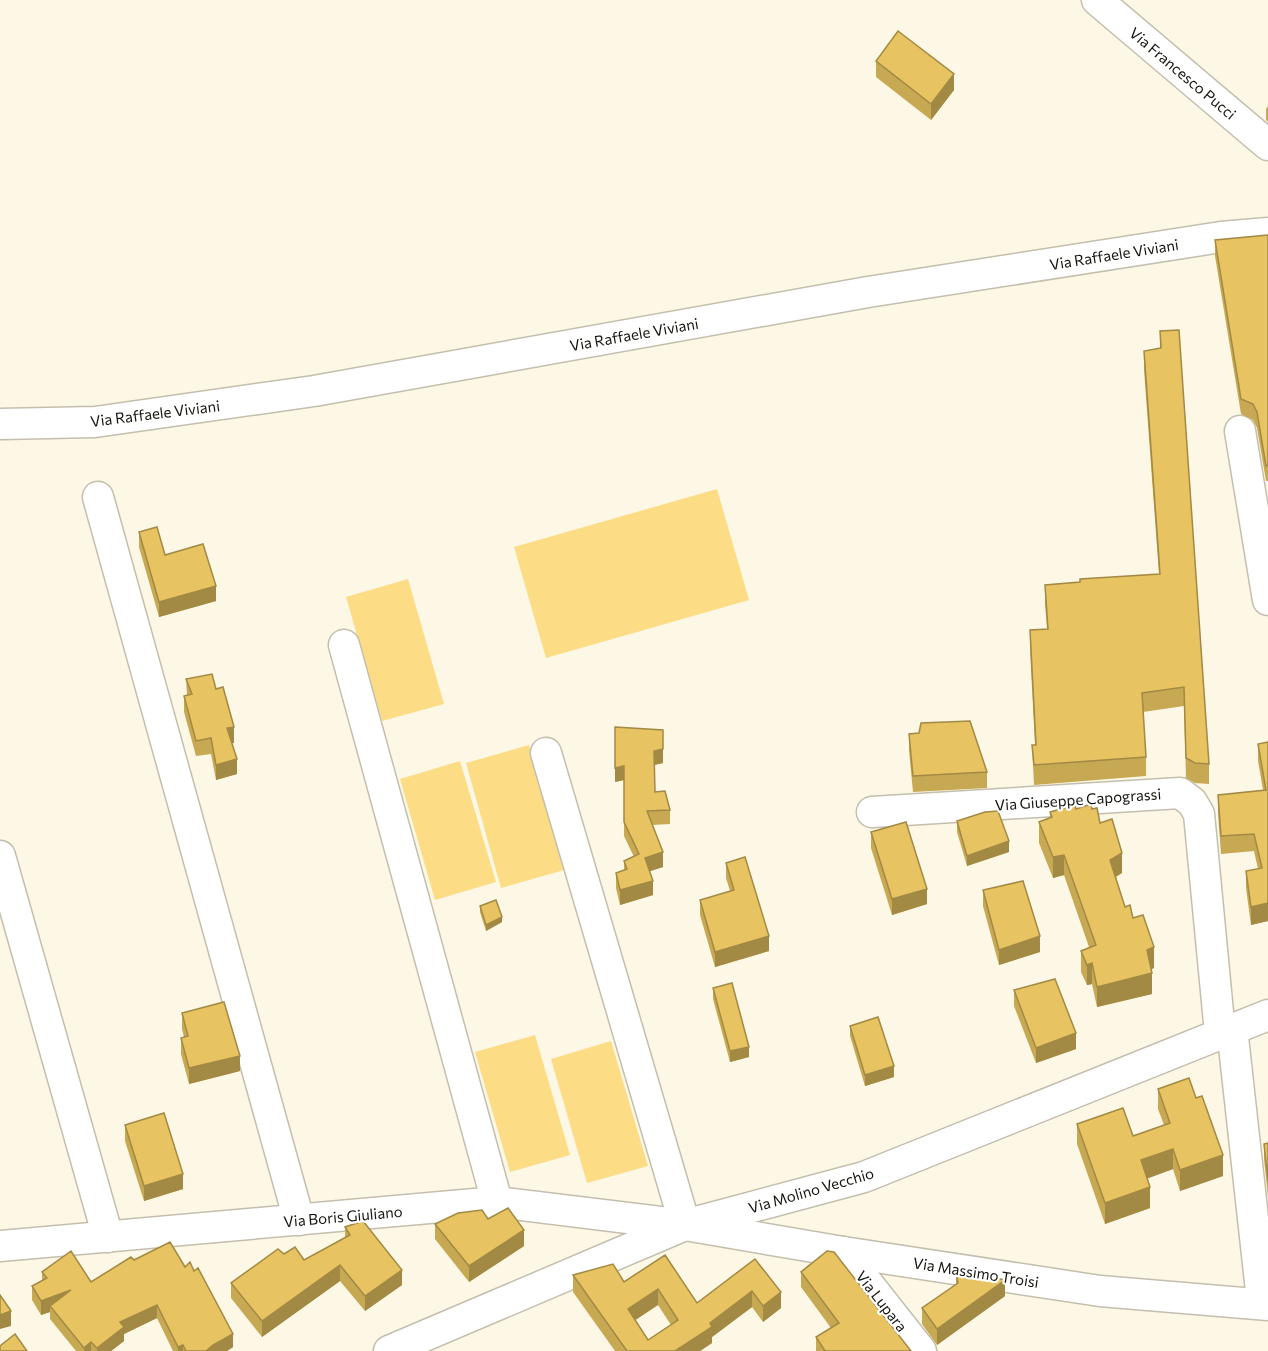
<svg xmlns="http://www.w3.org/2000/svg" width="1268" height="1351" font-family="Commissioner,sans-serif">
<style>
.pitch{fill:#fcdc85}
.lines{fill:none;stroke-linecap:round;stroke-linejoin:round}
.minor-casing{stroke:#c4bead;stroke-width:33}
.minor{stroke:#fff;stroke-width:30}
.wall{fill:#c7a953;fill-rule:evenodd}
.shaded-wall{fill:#a28944}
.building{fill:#e7c461;stroke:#a28944;stroke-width:1.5;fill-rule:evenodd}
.labels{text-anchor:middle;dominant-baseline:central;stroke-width:4.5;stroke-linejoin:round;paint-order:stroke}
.street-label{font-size:15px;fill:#16140e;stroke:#fff}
</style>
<rect width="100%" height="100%" fill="#fdf7e6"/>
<g class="pitch">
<path d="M717 489 749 600 546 658 514 547Z"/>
<path d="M408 579 444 704 382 721 346 597Z"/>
<path d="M529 745 564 870 501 888 466 763Z"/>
<path d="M460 761 496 882 435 900 400 779Z"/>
<path d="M535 1035 570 1155 510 1172 475 1052Z"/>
<path d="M611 1041 648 1166 587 1183 551 1059Z"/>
</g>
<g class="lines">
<g class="minor-casing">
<g id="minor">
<path d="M1097 0 1268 145"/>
<path d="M0 424 95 422 314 391 868 292 1221 237 1268 233"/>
<path d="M1240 431 1268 600"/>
<path d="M98 497 299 1220"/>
<path d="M344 645 497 1202"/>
<path d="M546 753 685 1225"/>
<path d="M872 812 1180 793 1192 802 1199 814 1220 1033"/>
<path d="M0 856 108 1237"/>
<path d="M1232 1028 1261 1291"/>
<path d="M0 1246 497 1202 685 1225 843 1252 1100 1291 1268 1305"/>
<path d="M843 1252 921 1351"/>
<path d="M389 1351 685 1225 864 1177 1268 1015"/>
</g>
</g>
<use href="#minor" class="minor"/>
</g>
<g class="wall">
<path d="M876 61 954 90 931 120 876 77Z"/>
<path d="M1268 106V122L1266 120V109Z"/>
<path d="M1268 235V481H1266L1257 428 1253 420 1241 414 1215 256V240Z"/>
<path d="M1160 331 1209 764V784L1195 783 1186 778 1184 706 1143 712 1146 757V776L1034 785 1032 745H1035L1030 650V630L1047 629 1045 604V585L1080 582 1159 574 1144 370V351L1160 348Z"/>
<path d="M139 532 216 601 159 617 139 547Z"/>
<path d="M186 679 216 689 234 743H232L237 774 216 780 211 754 196 756 184 712V696L187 695Z"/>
<path d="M615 727 663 763 654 765 655 792 670 810V824L652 825 663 867 649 871 653 895 620 905 616 888V873L624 870V861L634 857 624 836V780L615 782Z"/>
<path d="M919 733 987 772V788L913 792 909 750V734Z"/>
<path d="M1268 742V921L1251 925 1246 888V871L1258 869 1254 851 1221 854 1218 813V795L1263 790 1258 761V744Z"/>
<path d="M1076 809H1092L1100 823 1122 873 1116 877 1125 907 1133 918 1154 968 1151 969 1152 994 1097 1007 1092 984 1087 985 1081 972V951L1089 947 1064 875 1053 878 1039 843V822L1050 818V812Z"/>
<path d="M957 821 1009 852 967 866 957 832Z"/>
<path d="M871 832 927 904 892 915 871 848Z"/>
<path d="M726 863 769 951 715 967 700 915V900L730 891 726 878Z"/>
<path d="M983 890 1040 952 999 965 983 906Z"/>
<path d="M480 906 502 922 486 931 480 912Z"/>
<path d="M713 988 749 1057 730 1062 713 999Z"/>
<path d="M1014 990 1076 1049 1036 1063 1014 1006Z"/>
<path d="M182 1013 240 1071 189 1084 181 1054V1038L184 1037 182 1029Z"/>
<path d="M850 1026 894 1077 865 1086 850 1036Z"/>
<path d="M1158 1089 1223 1176 1180 1191 1173 1169 1147 1178 1150 1208 1105 1224 1077 1144V1124L1133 1136 1164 1125 1158 1109Z"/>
<path d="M125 1125 183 1189 144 1201 125 1141Z"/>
<path d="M1268 1143V1197L1264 1159V1144Z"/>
<path d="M488 1219 524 1246 469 1282 435 1239V1224Z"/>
<path d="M345 1227 402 1285 365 1311 340 1281 262 1337 231 1298V1283L284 1254 304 1260 345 1237Z"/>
<path d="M665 1255 697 1303 755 1259 781 1308 763 1322 752 1307 712 1337V1343L700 1351H615L573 1292V1275L624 1282ZM658 1305 671 1325 648 1340 635 1320Z"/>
<path d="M134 1260 233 1347 227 1351H173L157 1318 124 1334V1341L111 1351H76L50 1319V1312L41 1315 32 1300V1286L42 1281V1272L91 1282Z"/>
<path d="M956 1271 1005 1296 937 1345 922 1324V1308L956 1285Z"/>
<path d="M801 1272 911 1351H816V1337L831 1328 801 1287Z"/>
</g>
<g class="shaded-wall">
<path d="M954 74V90L931 120V104Z"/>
<path d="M216 586V601L159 617V602Z"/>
<path d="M234 727V743L227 744V728Z"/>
<path d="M663 749V763L654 765V751Z"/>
<path d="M237 759V774L216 780V765Z"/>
<path d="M624 766V780L615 782V768Z"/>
<path d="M1009 841V852L967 866V856Z"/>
<path d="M663 852V867L645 873V858Z"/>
<path d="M1122 853V873L1110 880V860Z"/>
<path d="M1064 855V875L1053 878V857Z"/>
<path d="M653 881V895L620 905V890Z"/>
<path d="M927 889V904L892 915V899Z"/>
<path d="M1268 903V921L1251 925V907Z"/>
<path d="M502 917V922L486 931V925Z"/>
<path d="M769 936V951L715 967V952Z"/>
<path d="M1040 936V952L999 965V950Z"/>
<path d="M1154 947V968L1147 971V950Z"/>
<path d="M1092 963V984L1087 985V965Z"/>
<path d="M1152 973V994L1097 1007V987Z"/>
<path d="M1076 1033V1049L1036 1063V1048Z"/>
<path d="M749 1047V1057L730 1062V1051Z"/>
<path d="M240 1056V1071L189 1084V1068Z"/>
<path d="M894 1066V1077L865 1086V1075Z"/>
<path d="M1173 1149V1169L1141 1181V1160Z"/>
<path d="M1223 1155V1176L1180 1191V1170Z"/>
<path d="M183 1174V1189L144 1201V1186Z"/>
<path d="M1150 1187V1208L1105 1224V1203Z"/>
<path d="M524 1230V1246L469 1282V1266Z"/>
<path d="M340 1265V1281L262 1337V1321Z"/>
<path d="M402 1270V1285L365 1311V1296Z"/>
<path d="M1005 1280V1296L937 1345V1329Z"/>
<path d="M658 1289V1305L628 1325V1309Z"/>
<path d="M71 1290 50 1306V1312L41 1315V1301Z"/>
<path d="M752 1291V1307L712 1337V1343L700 1351H675Z"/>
<path d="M781 1292V1308L763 1322V1306Z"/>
<path d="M157 1305V1318L124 1334V1341L111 1351H97V1348L120 1322Z"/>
<path d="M11 1311V1326L0 1329V1315Z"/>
<path d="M233 1334V1347L227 1351H206L213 1345Z"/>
<path d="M91 1342V1351H84V1348Z"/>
<path d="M183 1345V1351H178V1347Z"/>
</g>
<g class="building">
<path d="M898 31 954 74 931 104 876 61Z"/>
<path d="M1268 235V465L1266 466 1257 412 1253 404 1241 399 1215 240Z"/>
<path d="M1179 330 1209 764 1195 763 1186 758 1184 687 1142 693 1146 757 1034 765 1032 745H1036L1030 630 1048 629 1045 585 1080 582V579L1160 574 1144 351 1161 348 1160 331Z"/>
<path d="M157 527 165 555 203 544 216 586 159 602 139 532Z"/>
<path d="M212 674 216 689 223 687 234 727 227 728 237 759 216 765 211 738 196 741 184 696 192 694 186 679Z"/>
<path d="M970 721 987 772 913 776 909 734 919 733 921 723Z"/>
<path d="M615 727 663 730V749L654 751 655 792 665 791 670 810 647 811 663 852 645 858 653 881 620 890 616 873 627 869 624 861 639 854 624 822V766L615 768Z"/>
<path d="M1268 742V903L1251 907 1246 871 1262 868 1254 834 1221 836 1218 795 1266 790 1258 744Z"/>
<path d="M1091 804 1092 809 1097 808 1100 823 1112 819 1122 853 1110 860 1125 907 1130 905 1133 918 1143 915 1154 947 1147 950 1152 973 1097 987 1092 963 1087 965 1081 951 1096 945 1064 855 1053 857 1039 822 1052 817 1050 812 1075 805 1076 809Z"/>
<path d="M998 811 1009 841 967 856 957 821 985 812Z"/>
<path d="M906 822 927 889 892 899 871 832Z"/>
<path d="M745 857 769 936 715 952 700 900 734 890 726 863Z"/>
<path d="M1023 881 1040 936 999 950 983 890Z"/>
<path d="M496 900 502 917 486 925 480 906Z"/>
<path d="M1055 979 1076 1033 1036 1048 1014 990Z"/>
<path d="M732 983 749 1047 730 1051 713 988Z"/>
<path d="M224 1002 240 1056 189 1068 181 1038 188 1036 182 1013Z"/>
<path d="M878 1017 894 1066 865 1075 850 1026Z"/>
<path d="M1189 1078 1196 1098 1202 1096 1223 1155 1180 1170 1173 1149 1141 1160 1150 1187 1105 1203 1077 1124 1123 1108 1133 1136 1170 1123 1158 1089Z"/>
<path d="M164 1113 183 1174 144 1186 125 1125Z"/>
<path d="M1268 1143V1181L1264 1144Z"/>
<path d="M508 1208 524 1230 469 1266 435 1224 458 1213 482 1210 488 1219Z"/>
<path d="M363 1221 402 1270 365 1296 340 1265 262 1321 231 1283 278 1249 284 1254 295 1247 304 1260 350 1235 345 1227Z"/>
<path d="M170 1242 185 1267 190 1262 194 1271 198 1268 233 1334 213 1345 206 1351H186L183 1345 178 1347 157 1305 120 1322 124 1327 97 1348 91 1342 84 1348 50 1306 71 1290 41 1301 32 1286 47 1278 42 1272 71 1251 91 1282 131 1257 134 1260Z"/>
<path d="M827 1251 834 1252 911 1351H825L816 1337 839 1323 801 1272Z"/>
<path d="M665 1255 697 1303 755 1259 781 1292 763 1306 752 1291 710 1323 712 1327 675 1351H627L573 1275 613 1264 624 1282ZM658 1289 678 1320 648 1340 628 1309Z"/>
<path d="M956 1271 1005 1280 937 1329 922 1308 958 1283Z"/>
<path d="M0 1295 11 1311 0 1315Z"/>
<path d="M15 1334 27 1351H0V1346Z"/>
</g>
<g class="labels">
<g class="street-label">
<text transform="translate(1183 73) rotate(40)">Via Francesco Pucci</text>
<text transform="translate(1114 254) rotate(-9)">Via Raffaele Viviani</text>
<text transform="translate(634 334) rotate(-10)">Via Raffaele Viviani</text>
<text transform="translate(155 413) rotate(-7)">Via Raffaele Viviani</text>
<text transform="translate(1078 799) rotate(-4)">Via Giuseppe Capograssi</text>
<text transform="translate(811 1190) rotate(-16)">Via Molino Vecchio</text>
<text transform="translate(343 1216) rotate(-5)">Via Boris Giuliano</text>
<text transform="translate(976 1272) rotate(9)">Via Massimo Troisi</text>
<text transform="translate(882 1301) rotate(52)">Via Lupara</text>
</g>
</g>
</svg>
